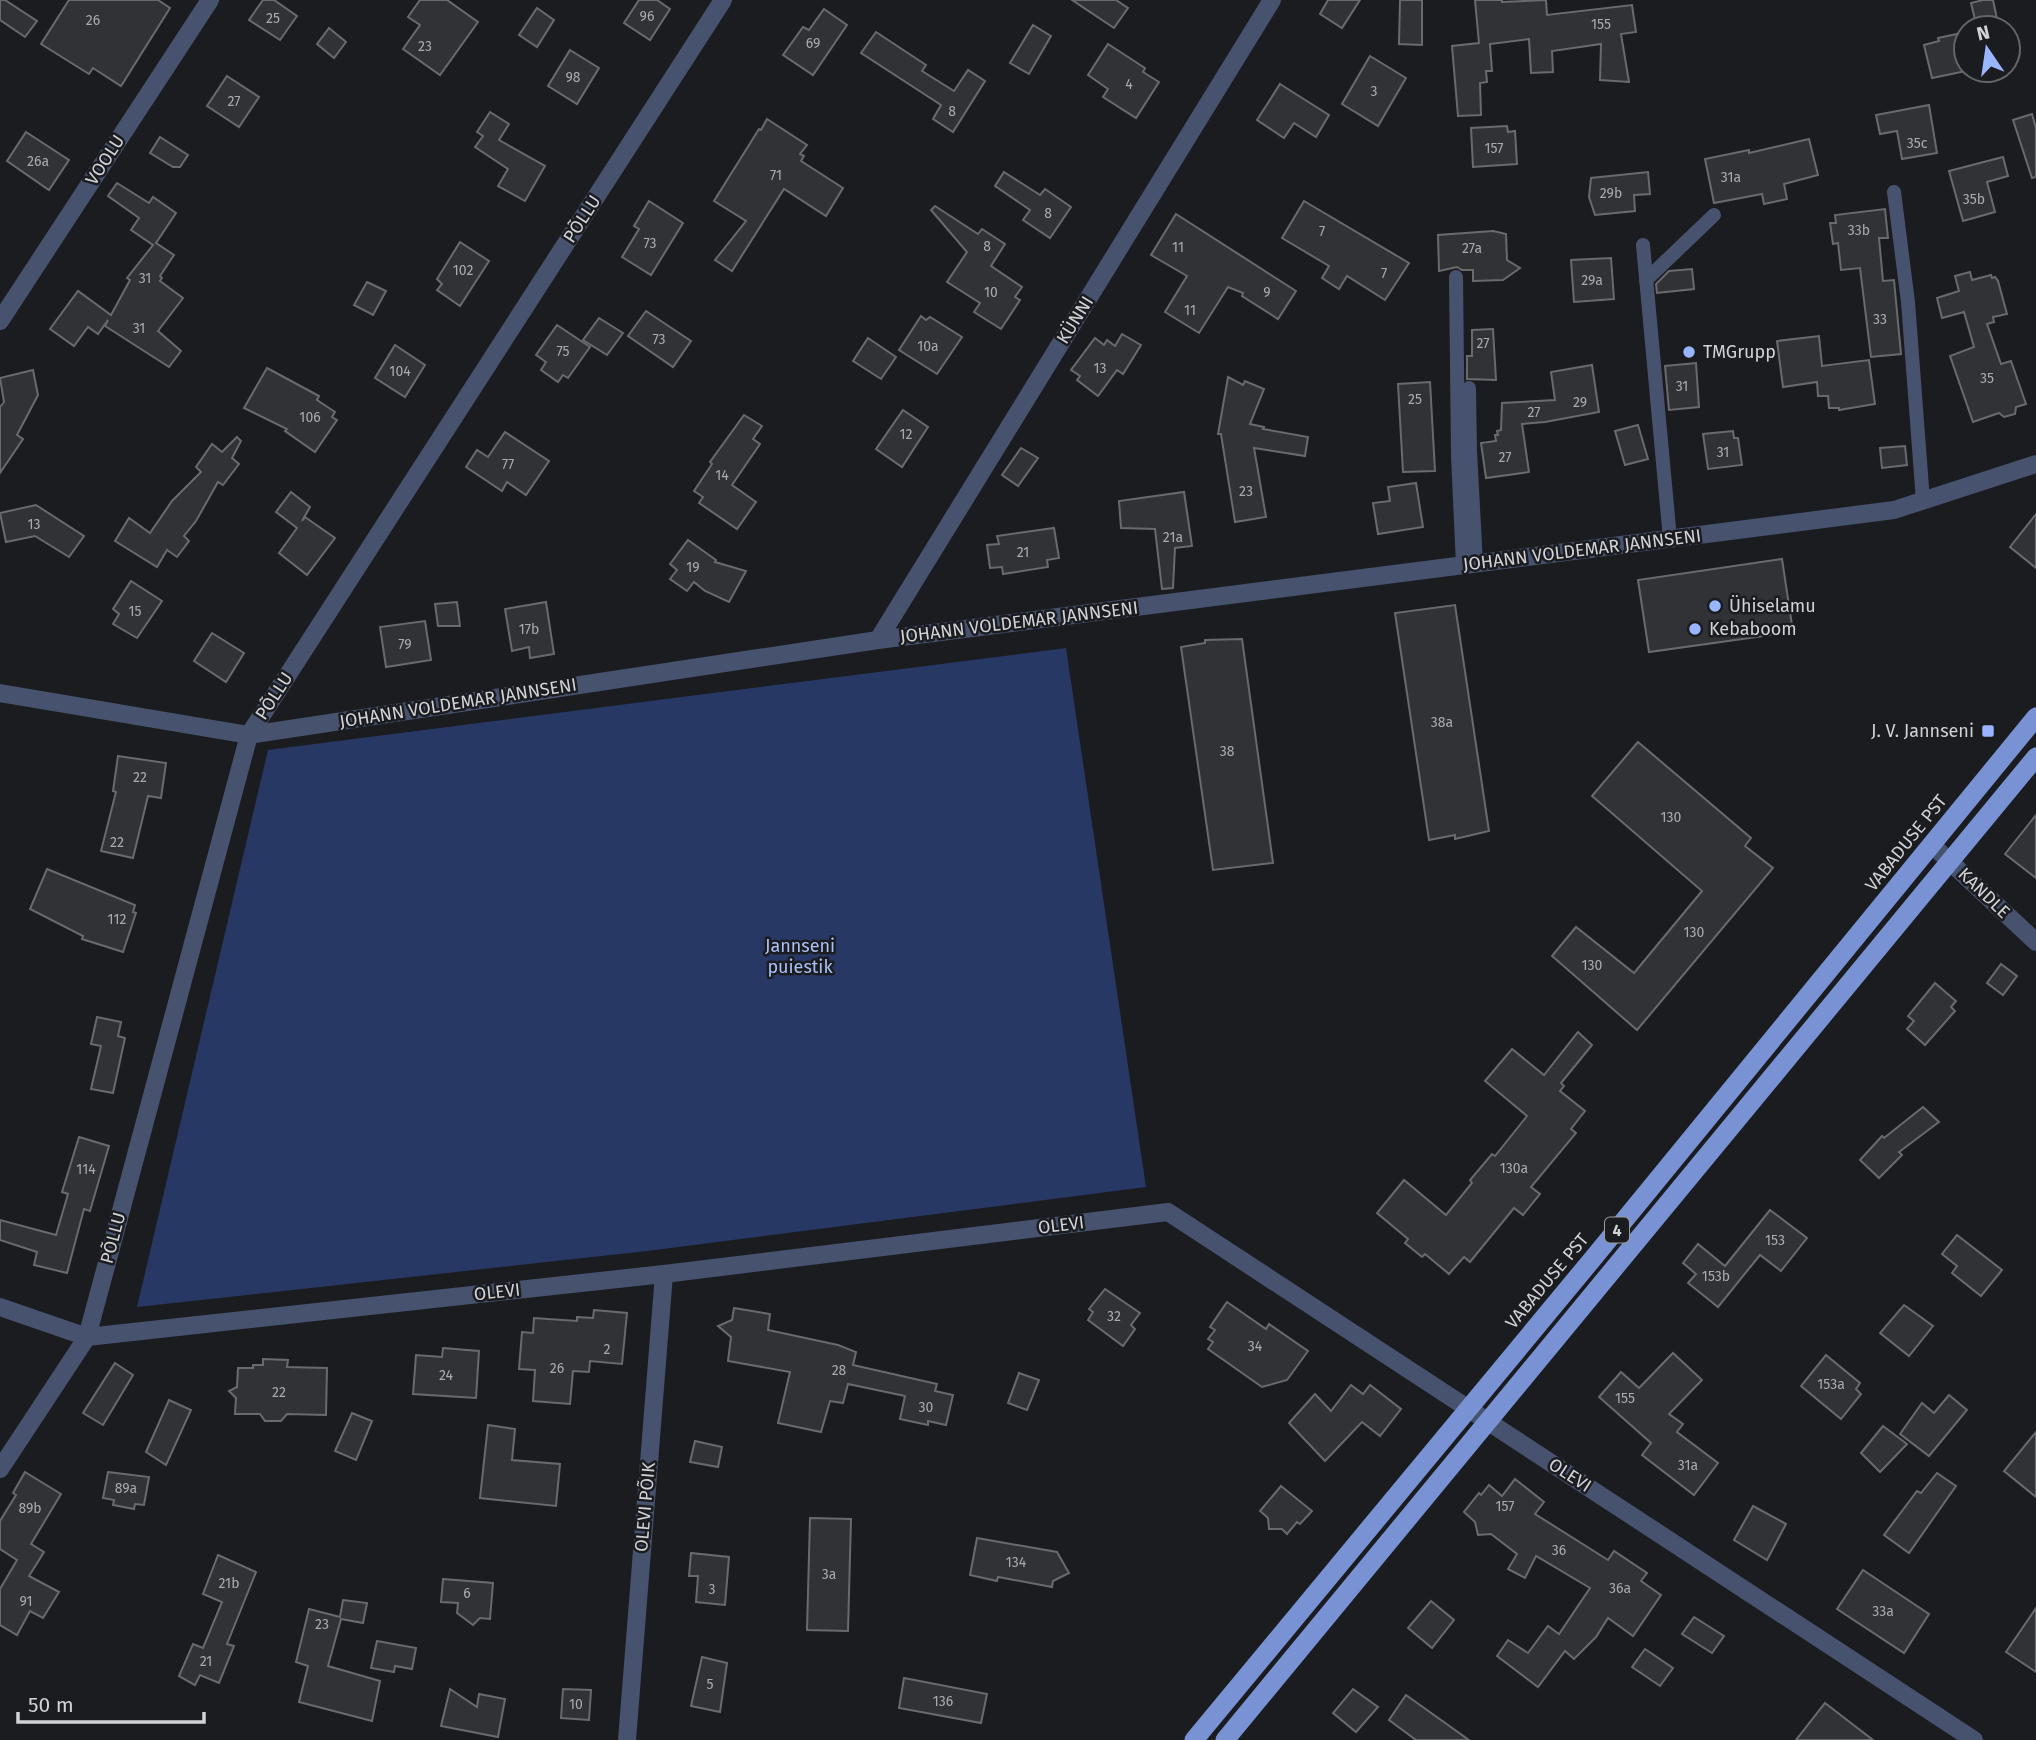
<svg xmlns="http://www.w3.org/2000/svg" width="2036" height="1740" font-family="'Fira Sans',sans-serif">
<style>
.green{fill:#283865}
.building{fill:#313236;stroke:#686a6e;stroke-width:2}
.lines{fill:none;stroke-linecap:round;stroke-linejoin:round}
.service{stroke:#47526f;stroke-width:14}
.minor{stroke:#47526f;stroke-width:18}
.trunk{stroke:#7992d3;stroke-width:19}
.poi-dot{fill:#99b5fd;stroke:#1b1c20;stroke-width:2.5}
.labels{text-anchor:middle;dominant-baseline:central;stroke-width:5;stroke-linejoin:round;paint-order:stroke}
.number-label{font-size:14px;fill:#a9aaad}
.shield{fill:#1b1c20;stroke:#9a9b9f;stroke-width:2}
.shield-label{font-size:16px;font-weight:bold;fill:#d1d2d5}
.street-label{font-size:18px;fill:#d1d2d5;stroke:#1b1c20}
.poi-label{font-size:18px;fill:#d1d2d5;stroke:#1b1c20;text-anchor:start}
.park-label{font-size:18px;fill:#aac0f8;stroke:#1b1c20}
</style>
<rect width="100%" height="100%" fill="#1b1c20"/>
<path class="green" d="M1066 648 1146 1187 647 1251 137 1307 268 750Z"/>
<g class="building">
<path d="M0 0H5L37 21 25 37 0 20Z"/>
<path d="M69 0H158L170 8 121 86 93 68 89 74 41 44Z"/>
<path d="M263 0H274L297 16 280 40 249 20Z"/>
<path d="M420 0H447L478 22 440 75 403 49 420 25 408 17Z"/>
<path d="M639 0H657L670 9 650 40 624 23Z"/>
<path d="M1072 0H1116L1128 8 1114 28Z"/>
<path d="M1328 0H1360L1342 28 1320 14Z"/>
<path d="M1400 0H1422V45L1399 44Z"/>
<path d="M1475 0H1502V2L1546 0 1547 15 1632 5 1636 32 1621 34 1629 82 1600 80 1601 44 1552 51 1553 72 1531 73 1529 39 1490 44 1492 71H1486L1487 82 1480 83 1481 115 1458 116 1452 46 1479 43Z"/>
<path d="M1983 0H1993L1997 19 1976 24 1971 3Z"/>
<path d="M537 8 554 20 537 47 519 35Z"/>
<path d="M824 9 847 25 813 75 783 55 803 27 809 30Z"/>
<path d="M1033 25 1051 36 1029 74 1010 63Z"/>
<path d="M329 28 346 42 334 58 317 44Z"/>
<path d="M876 32 926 65 922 71 954 91 968 70 985 81 953 132 933 119 941 105 861 53Z"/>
<path d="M1957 34 1966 71 1932 78 1924 45 1939 41 1938 38Z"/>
<path d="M1108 44 1145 68 1143 72 1159 82 1136 118 1103 97 1108 89 1088 75Z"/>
<path d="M570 50 599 68 577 104 548 86Z"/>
<path d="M1370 56 1406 78 1378 126 1342 104Z"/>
<path d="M227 76 259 97 239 127 207 106Z"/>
<path d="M1280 84 1329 115 1316 137 1294 123 1284 138 1257 120Z"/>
<path d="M1929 105 1937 153 1902 159 1897 131 1880 134 1876 115Z"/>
<path d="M490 112 509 124 499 140 545 166 525 201 498 186 508 169 475 147 483 136 477 132Z"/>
<path d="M2032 114 2036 128V177L2032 178 2013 120Z"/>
<path d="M767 119 807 145 800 154 804 156 801 161 843 188 826 216 784 189 732 271 715 260 746 221 714 201 759 129 761 130Z"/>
<path d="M1507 126 1508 132 1515 131 1517 164 1473 167 1471 128Z"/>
<path d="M26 132 69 160 49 190 7 161Z"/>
<path d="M160 137 188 155 180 167H173L150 153Z"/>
<path d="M1809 139 1818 175 1784 184 1787 199 1764 204 1762 194 1714 203 1705 159 1749 150V153Z"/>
<path d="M2003 157 2008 176 1987 182 1995 212 1963 221 1949 171Z"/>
<path d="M1004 172 1040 195 1045 189 1071 207 1050 238 1023 220 1030 210 995 186Z"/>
<path d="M1648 172 1650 194 1634 195 1635 211 1595 215 1589 197 1591 178Z"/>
<path d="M117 183 149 203 153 197 176 213 156 243 174 255 160 276 162 278 160 281 183 298 158 331 181 351 169 367 105 326 108 320 98 334 88 327 74 346 50 329 78 291 111 315 130 280 127 278 153 245 131 230 139 218 108 196Z"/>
<path d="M649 201 683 223 651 275 622 257 639 229 634 226Z"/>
<path d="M1304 201 1409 263 1385 300 1347 276 1339 289 1322 278 1329 266 1282 238Z"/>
<path d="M935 206 978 234 982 229 1005 244 991 266 1022 287 1015 297 1020 300 1001 329 974 312 980 303 947 282 967 252 931 210Z"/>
<path d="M1885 209 1888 238H1879L1883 281 1894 280 1901 354 1871 357 1860 268 1841 270 1838 243 1833 244 1830 223H1836L1835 215Z"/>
<path d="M1176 214 1296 291 1278 319 1242 296 1243 293 1228 287 1199 333 1165 312 1187 276 1151 255Z"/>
<path d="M1493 231 1506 234 1507 260 1520 268 1503 280 1473 281V270H1462L1457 267 1439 271 1438 235Z"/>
<path d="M460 242 489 261 460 306 437 290 442 284 437 279Z"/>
<path d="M1611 258 1614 299 1574 302 1571 260Z"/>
<path d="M1692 269 1694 289 1657 293 1656 284 1669 271Z"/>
<path d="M1970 272 1972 280 1991 275 1992 278 1995 277 1998 281 2007 314 1993 317 1994 322 1987 324 2001 364 2011 361 2026 404 2016 407 2015 414 2004 417 1999 413 1973 422 1950 356 1974 347 1964 312 1942 318 1937 298 1959 291 1955 276Z"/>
<path d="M367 282 386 291 373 315 354 305Z"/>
<path d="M646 311 691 341 673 367 628 336Z"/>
<path d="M921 316 926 320 930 317 962 337 937 374 899 350Z"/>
<path d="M599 318 623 333 607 355 583 340Z"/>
<path d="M557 325 590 347 568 378 563 375 558 382 541 370 546 362 536 355Z"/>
<path d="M1493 329 1496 380 1467 379V356H1472V330Z"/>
<path d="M1122 334 1141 345 1123 374 1117 370 1098 396 1077 380 1080 376 1071 370 1095 338 1104 345 1107 340 1115 346Z"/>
<path d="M1819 336 1822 366 1869 360 1875 404 1839 410V408H1829L1828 396H1818L1817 382 1783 387 1777 341Z"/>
<path d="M868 338 896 357 881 379 853 361Z"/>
<path d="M395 345 425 365 405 397 375 378Z"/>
<path d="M1696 363 1699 407 1669 410 1665 366Z"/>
<path d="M1592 365 1599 412 1545 422 1522 424 1529 472 1486 478 1481 443 1496 441 1495 435H1498L1497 431 1501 430 1502 403 1555 400 1551 372Z"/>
<path d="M267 368 319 396 317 400 335 412 332 417 337 420 315 452 285 431 287 429 244 408Z"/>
<path d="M33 370 38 395 17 435 23 439 0 473V407L4 402 0 378Z"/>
<path d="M1228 377 1243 385 1245 381 1264 389 1250 424 1264 427 1263 429 1308 437 1305 456 1254 448 1266 517 1235 522 1221 434H1218Z"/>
<path d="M1430 382 1435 471 1403 472 1398 384Z"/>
<path d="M903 410 928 427 902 467 876 449Z"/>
<path d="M744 415 762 426 753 439 760 444 732 485 756 502 737 529 699 503 703 497 694 491 712 464 710 462Z"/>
<path d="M1638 425 1648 459 1625 465 1615 431Z"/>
<path d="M1733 431 1734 438H1738L1742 465 1708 469 1703 434Z"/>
<path d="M505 432 549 461 526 495 507 482 502 491 466 467 477 450 488 457Z"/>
<path d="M237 437 241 441 232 458 239 464 223 485 218 482 196 521 184 536 189 541 177 557 167 550 157 567 115 541 129 518 150 533 172 501 201 472 196 467 212 444 222 452Z"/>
<path d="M1905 446 1907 465 1882 468 1880 448Z"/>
<path d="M1021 448 1038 458 1018 486 1002 475Z"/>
<path d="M1416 483 1423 527 1378 534 1373 503 1390 501 1388 487Z"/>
<path d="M291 492 310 507 302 521 305 517 335 538 307 575 279 553 297 528 276 512Z"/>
<path d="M1184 492 1192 546 1175 548 1173 588 1162 589 1155 529 1121 528 1119 501Z"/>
<path d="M36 505 84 536 69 557 35 536 6 542 0 513Z"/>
<path d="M2036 514V568L2010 547Z"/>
<path d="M1054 528 1059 558 1047 560 1048 567 1003 574 1002 567 990 568 987 545 999 544 997 536Z"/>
<path d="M688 540 716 560 715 562 746 571 729 602 705 591 694 582 687 591 670 579 677 570 670 564Z"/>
<path d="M1782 559 1793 632 1649 652 1638 580Z"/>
<path d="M131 581 162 601 137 638 113 624 119 614 113 609Z"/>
<path d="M457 602 460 626H438L435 604Z"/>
<path d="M546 602 554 654 530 658 529 647 512 651 505 609Z"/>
<path d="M1455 605 1489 831 1455 839V835L1429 840 1395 613Z"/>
<path d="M425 621 431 660 386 667 380 627Z"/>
<path d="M212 633 244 653 226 682 194 661Z"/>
<path d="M1242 639 1273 863 1213 870 1181 647 1205 643V640Z"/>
<path d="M1638 742 1751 838 1745 846 1773 868 1637 1030 1552 956 1576 927 1634 973 1702 891 1592 796Z"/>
<path d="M118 756 166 763 161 798 148 796 133 858 101 851 116 792 113 791Z"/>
<path d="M2036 815V878L2005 854Z"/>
<path d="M47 869 135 905 133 912 136 913 123 952 82 939 83 936 30 909Z"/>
<path d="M2001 964 2017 976 2003 995 1987 983Z"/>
<path d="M1935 983 1956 1001 1951 1007 1955 1011 1925 1045 1907 1029 1914 1021 1908 1016Z"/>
<path d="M97 1017 121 1022 118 1036 125 1038 113 1093 91 1089 101 1046 91 1044Z"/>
<path d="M1578 1032 1592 1045 1561 1083 1564 1086 1560 1091 1585 1111 1571 1129 1576 1133 1531 1187 1540 1194 1523 1215 1514 1208 1470 1262 1464 1257 1449 1274 1425 1254 1422 1257 1405 1243 1408 1239 1377 1213 1404 1180 1446 1215 1472 1183 1470 1180 1492 1154 1495 1156 1527 1116 1485 1081 1512 1049 1544 1075Z"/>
<path d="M1923 1107 1939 1122 1899 1152 1902 1155 1879 1178 1860 1160 1882 1136 1884 1138Z"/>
<path d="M79 1137 109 1146 90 1211 84 1209 67 1273 34 1265 37 1252 0 1240V1220L56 1235 68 1194 62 1192Z"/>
<path d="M1770 1210 1807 1238 1781 1271 1760 1255 1718 1307 1688 1283 1696 1274 1683 1263 1698 1244 1725 1266Z"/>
<path d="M1957 1235 2002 1270 1981 1296 1952 1273 1957 1266 1942 1254Z"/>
<path d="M1105 1289 1140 1313 1131 1325 1135 1329 1123 1346 1088 1320 1093 1312 1089 1309Z"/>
<path d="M1227 1302 1266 1329 1269 1324 1308 1351 1287 1380 1262 1387 1208 1349 1213 1342 1208 1339 1215 1330 1210 1327Z"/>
<path d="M1904 1305 1933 1326 1909 1356 1880 1333Z"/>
<path d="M734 1308 770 1314 768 1330 838 1345 856 1352 853 1365 937 1384 935 1391 953 1395 946 1425 928 1421V1425L900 1419 905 1396 848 1384 843 1403 830 1401 821 1432 778 1423 790 1372 728 1361 731 1337 718 1326 732 1320Z"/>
<path d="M594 1310 627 1313 622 1364 590 1361 589 1372 573 1371 570 1404 533 1401 535 1370 519 1369 522 1332 533 1333 534 1318 577 1321V1317L593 1318Z"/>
<path d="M443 1348 479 1351 476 1398 413 1394 416 1355 442 1357Z"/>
<path d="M1673 1353 1702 1380 1669 1414 1683 1424 1677 1432 1718 1463 1694 1495 1642 1455 1651 1443 1599 1397 1621 1372 1639 1388Z"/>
<path d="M1826 1355 1860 1383 1856 1389 1861 1394 1841 1419 1801 1386Z"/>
<path d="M263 1359 288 1360 287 1367 327 1368 326 1415 287 1414 281 1421H265L260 1414H235L236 1398 229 1391 237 1387 238 1368H253V1365H263Z"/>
<path d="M115 1363 133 1375 103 1425 83 1413Z"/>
<path d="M1019 1373 1039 1380 1027 1410 1008 1403Z"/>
<path d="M1351 1385 1363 1394 1370 1385 1401 1409 1380 1436 1362 1422 1325 1461 1289 1423 1315 1394 1331 1411Z"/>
<path d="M1949 1395 1967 1410 1929 1456 1900 1434 1922 1403 1934 1413Z"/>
<path d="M169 1400 191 1410 166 1465 146 1452Z"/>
<path d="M352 1413 372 1421 356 1460 335 1451Z"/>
<path d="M488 1425 515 1429 512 1460 560 1464 556 1506 480 1498Z"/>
<path d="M1883 1426 1907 1444 1880 1472 1861 1453Z"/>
<path d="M2036 1432V1497L2004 1471Z"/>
<path d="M695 1441 722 1447 718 1467 690 1462Z"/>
<path d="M25 1472 61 1494 31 1544 44 1552 29 1576 59 1592 43 1618 30 1611 17 1635 0 1625V1589L17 1560 0 1549V1521L16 1495 13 1493Z"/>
<path d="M108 1472 149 1477 144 1505 135 1504 134 1509 113 1505 114 1500 103 1498Z"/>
<path d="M1937 1473 1956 1486 1909 1553 1884 1535 1917 1491 1921 1493Z"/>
<path d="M1515 1479 1544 1502 1535 1514 1608 1560 1614 1551 1647 1573 1641 1581 1661 1595 1633 1636 1608 1618 1596 1637 1574 1659 1565 1651 1538 1687 1497 1656 1508 1640 1528 1653 1548 1626 1559 1634 1590 1588 1536 1556 1525 1578 1508 1569 1517 1554 1491 1534 1478 1535 1475 1522 1464 1512 1479 1493 1481 1495 1489 1485 1502 1496Z"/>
<path d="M1281 1486 1312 1511 1300 1524 1297 1522 1287 1534 1282 1529H1269L1268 1518 1260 1511Z"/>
<path d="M1753 1506 1786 1524 1767 1560 1734 1540Z"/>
<path d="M810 1518 851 1519 848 1631 807 1630Z"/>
<path d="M977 1538 1057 1552 1069 1573 1053 1581 1052 1587 998 1577 997 1581 970 1575Z"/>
<path d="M691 1553 729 1557 725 1605 696 1602 698 1576H689Z"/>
<path d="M218 1555 256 1572 227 1644 234 1646 219 1683 200 1675 195 1685 179 1676 193 1644 203 1648 222 1602 203 1594Z"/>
<path d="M1863 1570 1929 1614 1904 1653 1837 1609Z"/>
<path d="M443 1579 493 1583 490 1619 480 1618 473 1625 457 1613 458 1603 441 1602Z"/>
<path d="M343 1600 367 1603 363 1623 341 1619 328 1666 380 1681 372 1721 299 1702 308 1666 296 1662 309 1609 340 1617Z"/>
<path d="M1431 1601 1454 1620 1432 1648 1408 1628Z"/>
<path d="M2036 1608V1672L2006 1652Z"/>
<path d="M1694 1617 1724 1636 1712 1653 1682 1634Z"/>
<path d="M377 1641 416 1648 412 1669 395 1666 394 1672 371 1668Z"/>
<path d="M1645 1649 1673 1668 1660 1686 1632 1667Z"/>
<path d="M702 1657 727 1663 720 1712 691 1706Z"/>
<path d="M904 1678 987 1694 981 1723 899 1708Z"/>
<path d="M450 1689 477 1707 479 1694 505 1699 498 1737 441 1726Z"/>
<path d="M563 1689 591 1690 589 1720 561 1718Z"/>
<path d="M1353 1689 1378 1707 1356 1732 1333 1713Z"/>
<path d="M1406 1695 1469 1740H1416L1389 1720Z"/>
<path d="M1825 1703 1873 1740H1796Z"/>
</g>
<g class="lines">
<g class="service">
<path d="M1894 192 1908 302 1923 501"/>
<path d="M1643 245 1670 539"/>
<path d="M1456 277 1458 456 1463 565"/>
<path d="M1646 280 1714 215"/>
<path d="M1469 388 1470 451 1476 564"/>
</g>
<g class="minor">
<path d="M0 321 210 0"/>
<path d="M878 640 1272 0"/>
<path d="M0 693 249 735 878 640 1894 510 2036 464"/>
<path d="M1932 845 2036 942"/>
<path d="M0 1307 87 1337 664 1274 1168 1212 1974 1740"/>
<path d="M0 1469 87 1337 249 735 723 0"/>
<path d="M627 1740 664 1274"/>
</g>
<g class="trunk">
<path d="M1194 1740 1595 1256 2036 717"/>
<path d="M1225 1740 2036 757"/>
</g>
</g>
<g class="poi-dot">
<circle cx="1689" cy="352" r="7"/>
<circle cx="1715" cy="606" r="7"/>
<circle cx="1695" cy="629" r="7"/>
<rect x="1981" y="724" width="14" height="14" rx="3.5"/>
</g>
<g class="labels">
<g class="number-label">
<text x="647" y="16">96</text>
<text x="273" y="18">25</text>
<text x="93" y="20">26</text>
<text x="1601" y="24">155</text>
<text x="813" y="43">69</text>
<text x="425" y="46">23</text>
<text x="573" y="77">98</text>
<text x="1129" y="84">4</text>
<text x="1374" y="91">3</text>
<text x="234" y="101">27</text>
<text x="952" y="111">8</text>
<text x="1917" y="143">35c</text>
<text x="1494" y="148">157</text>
<text x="38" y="161">26a</text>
<text x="776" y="175">71</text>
<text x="1731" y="177">31a</text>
<text x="1611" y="193">29b</text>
<text x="1974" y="199">35b</text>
<text x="1048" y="213">8</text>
<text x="1859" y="230">33b</text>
<text x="1322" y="231">7</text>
<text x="650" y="243">73</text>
<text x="987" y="246">8</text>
<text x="1178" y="247">11</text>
<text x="1472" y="248">27a</text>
<text x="463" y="270">102</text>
<text x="1384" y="273">7</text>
<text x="145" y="278">31</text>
<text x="1592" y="280">29a</text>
<text x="991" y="292">10</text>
<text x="1267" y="292">9</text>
<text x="1190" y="310">11</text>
<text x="1880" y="319">33</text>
<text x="139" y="328">31</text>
<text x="659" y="339">73</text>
<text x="1483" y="343">27</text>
<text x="928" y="346">10a</text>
<text x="563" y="351">75</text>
<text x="1100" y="368">13</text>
<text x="400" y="371">104</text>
<text x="1987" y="378">35</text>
<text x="1682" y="386">31</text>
<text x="1415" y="399">25</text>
<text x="1580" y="402">29</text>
<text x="1534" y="412">27</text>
<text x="310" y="417">106</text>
<text x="906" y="434">12</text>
<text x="1723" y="452">31</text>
<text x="1505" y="457">27</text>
<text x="508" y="464">77</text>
<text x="722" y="475">14</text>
<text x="1246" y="491">23</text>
<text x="34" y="524">13</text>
<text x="1173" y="537">21a</text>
<text x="1023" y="552">21</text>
<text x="693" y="567">19</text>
<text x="135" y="611">15</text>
<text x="529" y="629">17b</text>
<text x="405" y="644">79</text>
<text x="1442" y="722">38a</text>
<text x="1227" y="751">38</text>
<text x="140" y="777">22</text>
<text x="1671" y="817">130</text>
<text x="117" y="842">22</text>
<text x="117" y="919">112</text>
<text x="1694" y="932">130</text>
<text x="1592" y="965">130</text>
<text x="1514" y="1168">130a</text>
<text x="86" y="1169">114</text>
<text x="1775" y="1240">153</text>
<text x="1716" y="1276">153b</text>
<text x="1114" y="1316">32</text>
<text x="1255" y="1346">34</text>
<text x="607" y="1349">2</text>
<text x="557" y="1368">26</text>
<text x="839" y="1370">28</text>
<text x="446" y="1375">24</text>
<text x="1831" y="1384">153a</text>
<text x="279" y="1392">22</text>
<text x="1625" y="1398">155</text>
<text x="926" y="1407">30</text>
<text x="1688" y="1465">31a</text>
<text x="126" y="1488">89a</text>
<text x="1505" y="1506">157</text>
<text x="30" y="1508">89b</text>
<text x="1559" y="1550">36</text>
<text x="1016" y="1562">134</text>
<text x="829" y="1574">3a</text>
<text x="229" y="1583">21b</text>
<text x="1620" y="1588">36a</text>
<text x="712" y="1589">3</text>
<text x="467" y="1593">6</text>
<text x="26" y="1601">91</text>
<text x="1883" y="1611">33a</text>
<text x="322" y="1624">23</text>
<text x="206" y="1661">21</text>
<text x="710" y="1684">5</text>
<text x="943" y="1701">136</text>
<text x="576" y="1704">10</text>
</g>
<rect class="shield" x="1605" y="1217.5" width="24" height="25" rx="5"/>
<g class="shield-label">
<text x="1617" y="1230">4</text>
</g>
<g class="street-label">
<text transform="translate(105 160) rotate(-57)">VOOLU</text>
<text transform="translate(582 219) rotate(-57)">PÕLLU</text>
<text transform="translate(1075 320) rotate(-58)">KÜNNI</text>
<text transform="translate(1582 550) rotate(-7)">JOHANN VOLDEMAR JANNSENI</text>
<text transform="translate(1019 622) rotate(-7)">JOHANN VOLDEMAR JANNSENI</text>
<text transform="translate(274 696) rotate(-57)">PÕLLU</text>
<text transform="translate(458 703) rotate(-9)">JOHANN VOLDEMAR JANNSENI</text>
<text transform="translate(1906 843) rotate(-51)">VABADUSE PST</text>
<text transform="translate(1984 893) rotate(44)">KANDLE</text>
<text transform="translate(1061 1225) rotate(-7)">OLEVI</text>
<text transform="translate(113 1238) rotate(-75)">PÕLLU</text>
<text transform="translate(1547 1281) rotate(-50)">VABADUSE PST</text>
<text transform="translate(497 1292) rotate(-6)">OLEVI</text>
<text transform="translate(1570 1475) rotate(33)">OLEVI</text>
<text transform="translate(645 1507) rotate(-85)">OLEVI PÕIK</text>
</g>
<g class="poi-label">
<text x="1703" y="352">TMGrupp</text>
<text x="1729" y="606">Ühiselamu</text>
<text x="1709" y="629">Kebaboom</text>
<text x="1974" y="731" text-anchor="end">J. V. Jannseni</text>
</g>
<g class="park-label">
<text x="800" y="946">Jannseni<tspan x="800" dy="21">puiestik</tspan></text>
</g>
</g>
<g transform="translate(1987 49) rotate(347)"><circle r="33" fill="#1b1c20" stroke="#646568" stroke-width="2"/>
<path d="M0-5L12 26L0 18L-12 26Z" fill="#99b5fd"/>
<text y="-10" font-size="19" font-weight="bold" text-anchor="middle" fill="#d1d2d5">N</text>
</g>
<path d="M18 1712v10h186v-10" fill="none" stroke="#d1d2d5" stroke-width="3.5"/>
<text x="28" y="1712" font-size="21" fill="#d1d2d5" stroke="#1b1c20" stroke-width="5" paint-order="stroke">50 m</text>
</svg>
